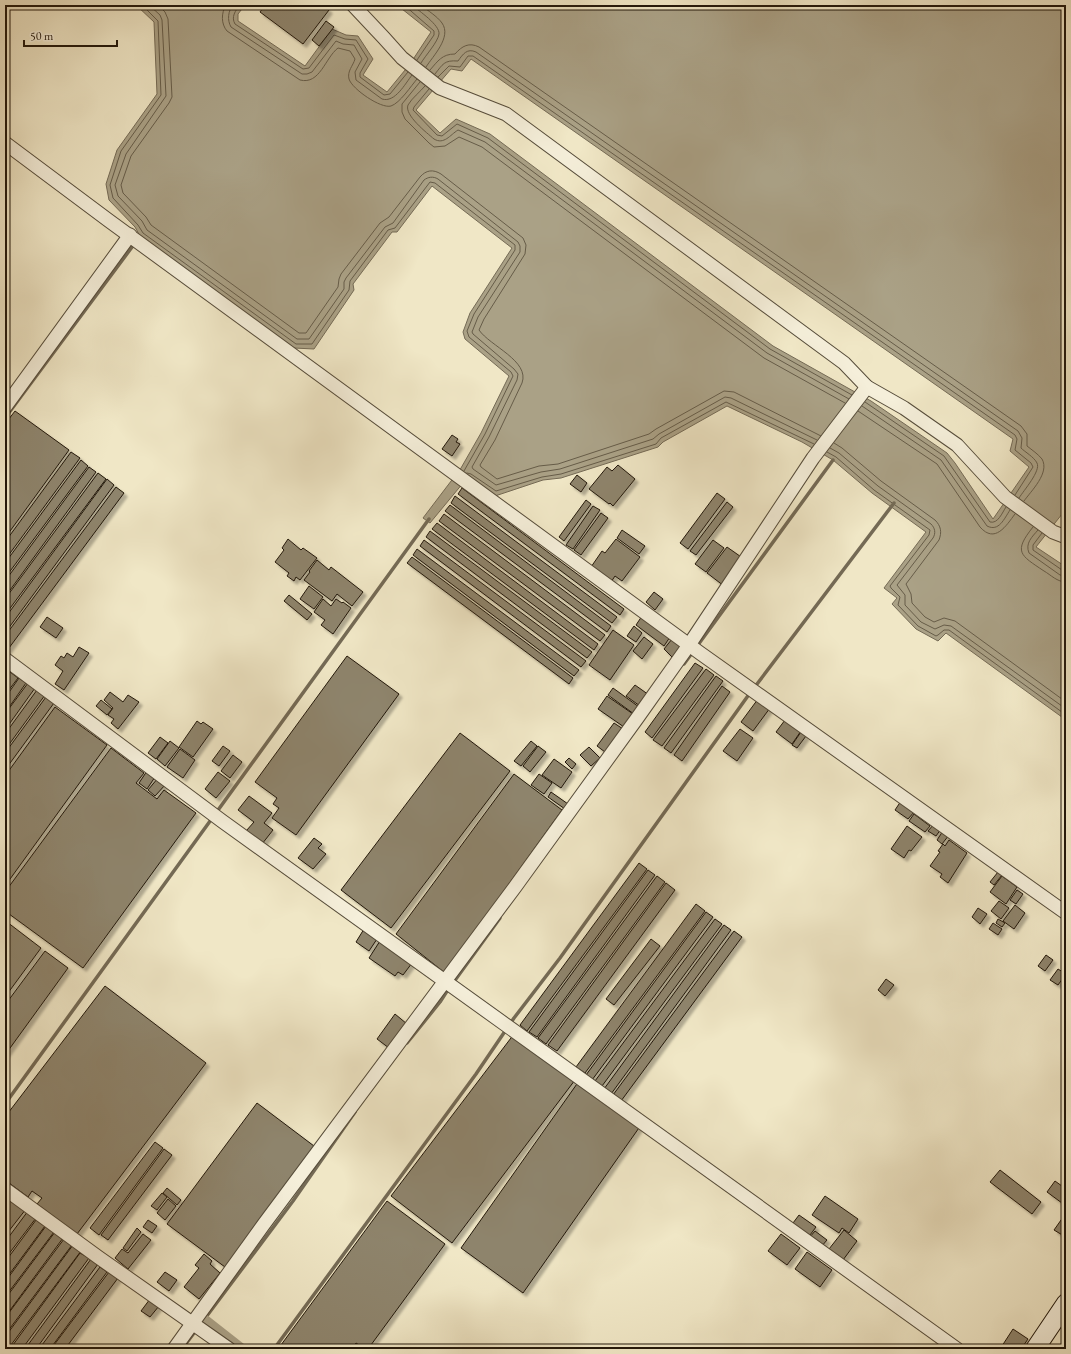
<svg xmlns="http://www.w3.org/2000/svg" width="1071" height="1354" font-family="'EB Garamond',serif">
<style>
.water{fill:#aaa186;stroke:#746a55;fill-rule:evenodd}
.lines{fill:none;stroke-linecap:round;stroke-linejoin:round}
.shore{stroke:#665c48;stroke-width:1}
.stream{stroke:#746a55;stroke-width:3.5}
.canal{stroke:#aaa186;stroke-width:13}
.building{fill:#8e846c;stroke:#23180b;filter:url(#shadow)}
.minor-casing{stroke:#564c3a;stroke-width:15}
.secondary-casing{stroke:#23180b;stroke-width:20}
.minor{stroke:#f5efda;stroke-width:13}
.secondary{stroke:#f5efda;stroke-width:18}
</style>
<defs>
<filter id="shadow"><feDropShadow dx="3.5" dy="3.5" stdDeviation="1" flood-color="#0004"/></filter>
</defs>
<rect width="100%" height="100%" fill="#f0e7c6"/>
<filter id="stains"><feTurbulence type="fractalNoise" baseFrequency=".005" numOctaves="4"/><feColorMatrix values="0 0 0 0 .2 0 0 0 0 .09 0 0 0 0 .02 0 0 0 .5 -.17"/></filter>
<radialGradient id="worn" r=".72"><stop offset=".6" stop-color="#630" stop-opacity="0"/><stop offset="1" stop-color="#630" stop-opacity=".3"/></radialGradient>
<path class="water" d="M136 5H245L238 14V21L305 66 332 29 346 35 358 36 373 59 363 75 387 92 410 64 431 32 397 5H1066V509L1036 547 1063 565 1066 569V720L946 633 938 641 916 629 892 604 897 598 884 588 926 532 872 493 833 460 802 442 727 406 663 442 658 447 561 478 543 480 495 496 468 477 430 523 423 518 461 468 481 433 509 376 465 339 463 332 470 313 512 248 432 186 397 232H392L353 284 354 290 314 349 294 348 140 236 135 227 109 200 106 184 117 150 157 94 154 22ZM471 59 1013 439 1010 451 1029 467 993 519 955 463 947 453 871 401 773 346 490 134 456 119 440 133 416 110 451 69 462 71Z"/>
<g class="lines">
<g class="shore">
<path d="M142 5 158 21 161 95 121 151 110 185 113 198 138 225 143 233 296 344H312L349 290 350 281 388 230 395 228 430 182 435 183 515 245V250L474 314 467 331 469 337 511 372 513 376 485 434 464 471"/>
<path d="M149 5 160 15 162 20 166 96 126 154 115 185 118 196 142 221 147 230 297 339H309L344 289V282L346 278 385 227 393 223 424 180C428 177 433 176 438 179L518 242 520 246V252L478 317 472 332 473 334 514 369 518 374 517 380 489 437 472 467 473 469 496 485 541 472 560 469 653 439 659 434 725 397 731 398 817 440"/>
<path d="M158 5 165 12 168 19 172 97 169 103 131 156 121 185 123 193 146 217 151 225 299 333H306L338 287 339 279 341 274 380 223 389 217 420 177C426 170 433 169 441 174L523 238 526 245 525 254 484 319 479 330C490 346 530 361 522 383L495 440 480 465 481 467 497 479 539 466 558 464 649 434 656 429 724 391 734 392 821 436"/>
<path d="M226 5C221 13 221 24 227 31L300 80C320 85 325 58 338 48L350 51 355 59C353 66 347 71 349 79 352 89 381 109 391 106 400 103 411 86 417 79"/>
<path d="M233 5C228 11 227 20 231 27L302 74H307L312 72 336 41 343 44 354 45 362 59 355 72 356 80 382 99C395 103 405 84 412 75"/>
<path d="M240 5C235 11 231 17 235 24L303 69 309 68 334 35 345 39 356 40 368 59 360 73V77L384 95 390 94 408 72"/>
<path d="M404 5 434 31V35L417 60"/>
<path d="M412 5C419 11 440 25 439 34 438 42 425 56 421 63"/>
<path d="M421 5C428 11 437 16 442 23 452 37 433 56 426 67"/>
<path d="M430 70C438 61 442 54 455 54 462 46 469 42 479 47L1021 426 1027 434V446C1032 450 1038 454 1042 459 1050 473 1031 491 1024 501"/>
<path d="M435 74C443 64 444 60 458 61 463 54 467 48 476 52L1018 431 1022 438 1021 448C1025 452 1034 457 1037 463 1041 471 1024 490 1019 498"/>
<path d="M438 77 449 66 460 67 468 56H473L1015 435 1017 439 1015 450 1031 463 1033 467 1015 495"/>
<path d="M420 82 402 104V112L405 119 429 143 434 147 445 146 459 137 482 147 764 358 845 403"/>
<path d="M425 86C420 92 412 98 408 105 404 115 427 133 434 139 444 145 450 135 458 130L485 142 767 353 849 399"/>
<path d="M429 89 414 107 413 110 437 135 442 136 457 124 488 138 770 349 852 395"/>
<path d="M865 402 944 456 990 522C998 524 1002 513 1006 507"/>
<path d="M862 406 941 460 987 526C999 532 1004 519 1010 510"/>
<path d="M858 411 937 464 980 527C995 544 1006 526 1015 514"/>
<path d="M834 443 842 448 881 481 935 520C941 526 942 532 939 540L906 584 911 594 912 603 925 617 934 622 944 618 955 621 1066 702"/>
<path d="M830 448 839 453 878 486 931 524C935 528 936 533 933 538L897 585 905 595V605L921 622 935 629 944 625 951 626 1066 709"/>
<path d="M827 452 836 457 874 490 930 530 929 535 890 586 891 588 900 597 898 605 918 626 936 636 938 635 944 630H949L1066 715"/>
<path d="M467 473 471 474 496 491 542 477 561 474 656 444 661 438 726 402 814 444"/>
<path d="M1033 527C1013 552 1020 555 1044 571 1051 575 1057 582 1066 582"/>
<path d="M1038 530C1032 537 1025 543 1029 553L1060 575 1066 576"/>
<path d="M1042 533 1033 545V550L1062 570 1066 571"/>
</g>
<g class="stream">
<path d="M5 418 135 243"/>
<path d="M684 664 833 460"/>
<path d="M754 688 894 503"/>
<path d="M453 983 500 918"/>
<path d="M407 1043 440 1002 449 988"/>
<path d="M5 1104 429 519"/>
<path d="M182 1349 293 1201 355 1112"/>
<path d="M274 1349 476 1074 514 1018 560 958 750 693"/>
</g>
<path class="canal" d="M203 1320 240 1349"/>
</g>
<g class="building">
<path d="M265 5H323L329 10 303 44 260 12Z"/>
<path d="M326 21 334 27 319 46 312 40Z"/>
<path d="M15 411 69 450 5 538V424Z"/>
<path d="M452 435 458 439 456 442 460 444 452 456 442 449Z"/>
<path d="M71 452 80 458 5 560V542Z"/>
<path d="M81 460 88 466 5 578V563Z"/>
<path d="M618 465 635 479 613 506 610 503 609 504 589 489 607 467 612 471Z"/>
<path d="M89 467 96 472 5 597V581Z"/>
<path d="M98 473 106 479 5 615V599Z"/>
<path d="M577 475 587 483 581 492 570 484Z"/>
<path d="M107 479 114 485 5 633V618Z"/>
<path d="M116 487 124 493 6 652 5 651V636Z"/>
<path d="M462 488 624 609 620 615 458 494Z"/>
<path d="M717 493 725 499 688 549 680 543Z"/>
<path d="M455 496 617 617 612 623 451 503Z"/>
<path d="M586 500 591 504 564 541 559 537Z"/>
<path d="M727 502 733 507 696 555 690 551Z"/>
<path d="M450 505 611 626 607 632 445 511Z"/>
<path d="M593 506 600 510 573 549 566 545Z"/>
<path d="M601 513 608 518 581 555 574 550Z"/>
<path d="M444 514 605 635 600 641 439 521Z"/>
<path d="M437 523 598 644 594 650 432 529Z"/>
<path d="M622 530 645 546 639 554 617 538Z"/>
<path d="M430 531 592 652 587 658 426 537Z"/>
<path d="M288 539 301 550 303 548 317 558 300 580 296 577 294 581 287 576 289 573 275 562 284 550 282 548Z"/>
<path d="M616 539 640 557 622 581 615 576 611 582 591 567 602 551 605 553Z"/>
<path d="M424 540 586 661 581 667 420 546Z"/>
<path d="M713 540 724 548 706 572 695 564Z"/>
<path d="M727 547 744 559 724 586 707 573Z"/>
<path d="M417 549 579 670 574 676 413 555Z"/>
<path d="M412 557 573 678 569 684 407 563Z"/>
<path d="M317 560 329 570 331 567 363 592 352 606 337 594 332 601 304 580 310 572 309 571Z"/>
<path d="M309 586 323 597 314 609 300 599Z"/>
<path d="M654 592 663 599 655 610 646 602Z"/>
<path d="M289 595 312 614 307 620 284 601Z"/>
<path d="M323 599 331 606 336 599 342 603 343 602 351 608 333 634 321 625 325 620 314 612Z"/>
<path d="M644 613 672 634 664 646 636 625Z"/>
<path d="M47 617 63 628 56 638 40 627Z"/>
<path d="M634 626 642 633 636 642 627 636Z"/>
<path d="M613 630 634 645 610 680 589 665Z"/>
<path d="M644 637 653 644 642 659 633 651Z"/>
<path d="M672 639 682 648 673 658 664 649Z"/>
<path d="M79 647 89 653 64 690 55 684 63 671 55 665 61 656 64 658 67 653 73 657Z"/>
<path d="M347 656 399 694 296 835 272 818 279 808 273 804 277 798 255 782Z"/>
<path d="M695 663 703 668 652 738 645 732Z"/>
<path d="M706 669 714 675 662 746 653 740Z"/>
<path d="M10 672 18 678 5 695V678Z"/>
<path d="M716 676 723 681 671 753 664 748Z"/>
<path d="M19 678 26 683 5 713V698Z"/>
<path d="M28 683 35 688 5 730V714Z"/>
<path d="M635 685 649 695 640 706 626 696Z"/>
<path d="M722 686 730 692 682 761 674 755Z"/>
<path d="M613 688 639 707 634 714 608 695Z"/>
<path d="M37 690 45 695 5 750V734Z"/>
<path d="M110 692 123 702 128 695 139 702 118 729 111 723 114 719 108 715 113 708 104 700Z"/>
<path d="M607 696 633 714 624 727 598 709Z"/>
<path d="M46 697 54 703 5 770V753Z"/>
<path d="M758 699 770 708 753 731 741 722Z"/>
<path d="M101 700 112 709 107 715 96 706Z"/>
<path d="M55 707 107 745 5 886V776Z"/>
<path d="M785 720 801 731 792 744 776 732Z"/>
<path d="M197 721 201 724 203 722 213 729 193 757 179 747Z"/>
<path d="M614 723 623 729 605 752 597 746Z"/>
<path d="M740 729 753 738 737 761 723 751Z"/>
<path d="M801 732 806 736 797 748 792 745Z"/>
<path d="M460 733 510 771 391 928 341 890Z"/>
<path d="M160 737 168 743 156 759 148 753Z"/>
<path d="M170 741 179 748 165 766 157 759Z"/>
<path d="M531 741 537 746 521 766 514 761Z"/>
<path d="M223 746 230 751 219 766 212 761Z"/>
<path d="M538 746 546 752 530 772 523 766Z"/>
<path d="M589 747 600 758 591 766 580 755Z"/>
<path d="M111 748 144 773 136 783 157 799 164 790 196 813 83 968 5 911V892Z"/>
<path d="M180 749 195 760 183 778 167 767Z"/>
<path d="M233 755 242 762 230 778 221 771Z"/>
<path d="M569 758 576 764 572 769 565 762Z"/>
<path d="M554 759 572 772 561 788 542 775Z"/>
<path d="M147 771 155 777 147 789 139 783Z"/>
<path d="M218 772 230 781 216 798 205 789Z"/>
<path d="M514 774 562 810 445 973 396 934Z"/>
<path d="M539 774 552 783 544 794 531 785Z"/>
<path d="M158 778 166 784 155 796 148 790Z"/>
<path d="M551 792 568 804 565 809 548 797Z"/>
<path d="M249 796 272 813 264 823 273 830 262 844 246 831 254 822 238 810Z"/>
<path d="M901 801 915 811 908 819 895 810Z"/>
<path d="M914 814 930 826 925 832 909 821Z"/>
<path d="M934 824 941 829 936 836 928 831Z"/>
<path d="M907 826 922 837 911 851 909 850 904 858 891 849Z"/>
<path d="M943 831 949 835 942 844 937 840Z"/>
<path d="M314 838 322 844 318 848 326 854 313 869 298 858Z"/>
<path d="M949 840 967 853 948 883 940 877 942 874 930 866 940 852 938 851 943 844 945 846Z"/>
<path d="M639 863 647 869 527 1031 520 1025Z"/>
<path d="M648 870 655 875 537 1037 529 1032Z"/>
<path d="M998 872 1002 875 994 885 990 882Z"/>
<path d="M657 876 665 882 546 1044 538 1038Z"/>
<path d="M1002 876 1017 887 1006 904 990 892Z"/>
<path d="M666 883 675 890 557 1051 548 1045Z"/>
<path d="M1017 890 1023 894 1016 904 1010 900Z"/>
<path d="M999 901 1009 908 1001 919 991 911Z"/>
<path d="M696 904 705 911 585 1073 576 1067Z"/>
<path d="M1015 905 1025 913 1014 929 1003 921Z"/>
<path d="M978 908 987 914 980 924 972 917Z"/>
<path d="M706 912 713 917 592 1080 586 1075Z"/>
<path d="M715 919 722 924 602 1086 595 1081Z"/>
<path d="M998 919 1005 923 1002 927 996 923Z"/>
<path d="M7 922 41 948 5 997V924Z"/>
<path d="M993 923 1002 929 998 935 989 929Z"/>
<path d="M724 925 731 930 611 1094 604 1089Z"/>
<path d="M364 929 377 939 369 951 356 942Z"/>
<path d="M734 931 742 937 621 1101 613 1095Z"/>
<path d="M651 939 660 946 614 1005 606 999Z"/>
<path d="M380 941 412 963 403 975 398 972 395 976 369 958Z"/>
<path d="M45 951 68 968 5 1055V1005Z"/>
<path d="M1046 955 1053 960 1045 971 1038 966Z"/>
<path d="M1058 969 1066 974 1058 985 1050 980Z"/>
<path d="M886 979 894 985 885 996 878 990Z"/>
<path d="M105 986 206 1063 77 1234 37 1204 42 1198 32 1191 28 1197 5 1180V1117Z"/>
<path d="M395 1014 407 1024 389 1048 377 1039Z"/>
<path d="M514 1034 575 1080 452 1243 391 1196Z"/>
<path d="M579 1081 641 1125 523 1293 461 1248Z"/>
<path d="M257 1103 314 1146 225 1267 167 1224Z"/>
<path d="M155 1142 163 1148 99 1235 90 1228Z"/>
<path d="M164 1149 172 1155 108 1240 101 1235Z"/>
<path d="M1000 1170 1041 1202 1032 1214 990 1182Z"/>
<path d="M1055 1181 1066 1189V1206L1047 1192Z"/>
<path d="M167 1188 181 1200 177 1205 163 1193Z"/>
<path d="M5 1193 26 1209 5 1236Z"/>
<path d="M162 1193 167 1197 157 1210 151 1206Z"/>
<path d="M825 1196 858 1219 849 1233 842 1228 839 1233 812 1215Z"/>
<path d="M168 1199 176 1206 165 1220 157 1213Z"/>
<path d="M387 1201 445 1244 368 1349H365L356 1343 352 1349H278Z"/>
<path d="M28 1211 36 1218 5 1259V1242Z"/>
<path d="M1066 1213V1233L1064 1236 1054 1230Z"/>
<path d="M799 1215 816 1227 807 1239 790 1227Z"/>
<path d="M36 1220 45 1226 5 1280V1262Z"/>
<path d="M148 1220 157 1226 152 1233 143 1227Z"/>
<path d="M46 1226 54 1232 5 1297V1282Z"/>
<path d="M137 1228 141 1232 127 1251 123 1248Z"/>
<path d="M844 1230 857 1241 843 1260 829 1249Z"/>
<path d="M815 1231 827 1240 821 1247 809 1238Z"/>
<path d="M55 1232 63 1238 5 1317V1299Z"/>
<path d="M143 1234 151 1240 128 1269 115 1258 122 1249 128 1253Z"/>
<path d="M781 1234 800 1248 787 1265 768 1251Z"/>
<path d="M64 1239 72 1245 5 1335V1318Z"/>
<path d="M73 1245 81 1251 8 1349H5V1337Z"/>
<path d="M807 1252 832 1270 820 1287 795 1269Z"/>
<path d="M80 1253 89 1258 22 1349H10Z"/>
<path d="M204 1254 212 1261 210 1264 220 1273 199 1299 184 1287 199 1268 195 1265Z"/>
<path d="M91 1259 98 1264 36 1349H25Z"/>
<path d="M100 1267 107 1272 50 1349H39Z"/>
<path d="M109 1272 118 1278 65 1349H51Z"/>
<path d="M165 1272 177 1280 169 1291 157 1282Z"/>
<path d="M150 1299 159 1306 150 1317 141 1311Z"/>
<path d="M1013 1329 1028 1339 1021 1349H1000Z"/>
</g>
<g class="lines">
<g class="minor-casing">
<g id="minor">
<path d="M353 5 384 38 402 58 440 88 506 114 844 363 867 387 904 408 957 445 1005 497 1053 532 1066 537"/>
<path d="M5 143 108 220 700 653 1066 913"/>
<path d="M5 407 130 235"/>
<path d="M5 659 222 821 957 1349"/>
<path d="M5 1189 98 1257 229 1349"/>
<path d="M174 1349 264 1224 515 887 638 717 689 645 813 458 867 387"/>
</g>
</g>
<g class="secondary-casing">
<path id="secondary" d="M1035 1349 1066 1303"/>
</g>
<use href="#minor" class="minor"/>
<use href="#secondary" class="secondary"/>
</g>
<rect width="1071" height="1354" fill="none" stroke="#f0e7c6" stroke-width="20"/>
<rect x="6" y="6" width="1059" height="1342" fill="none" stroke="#23180b" stroke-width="2"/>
<rect x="10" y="10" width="1051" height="1334" fill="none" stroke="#23180b"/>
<path d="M24 40v6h93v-6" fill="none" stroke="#23180b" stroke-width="2"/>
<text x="30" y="40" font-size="12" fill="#23180b" stroke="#f5efda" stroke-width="3" paint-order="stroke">50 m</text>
<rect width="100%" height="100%" filter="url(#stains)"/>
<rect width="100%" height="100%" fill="url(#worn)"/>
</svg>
